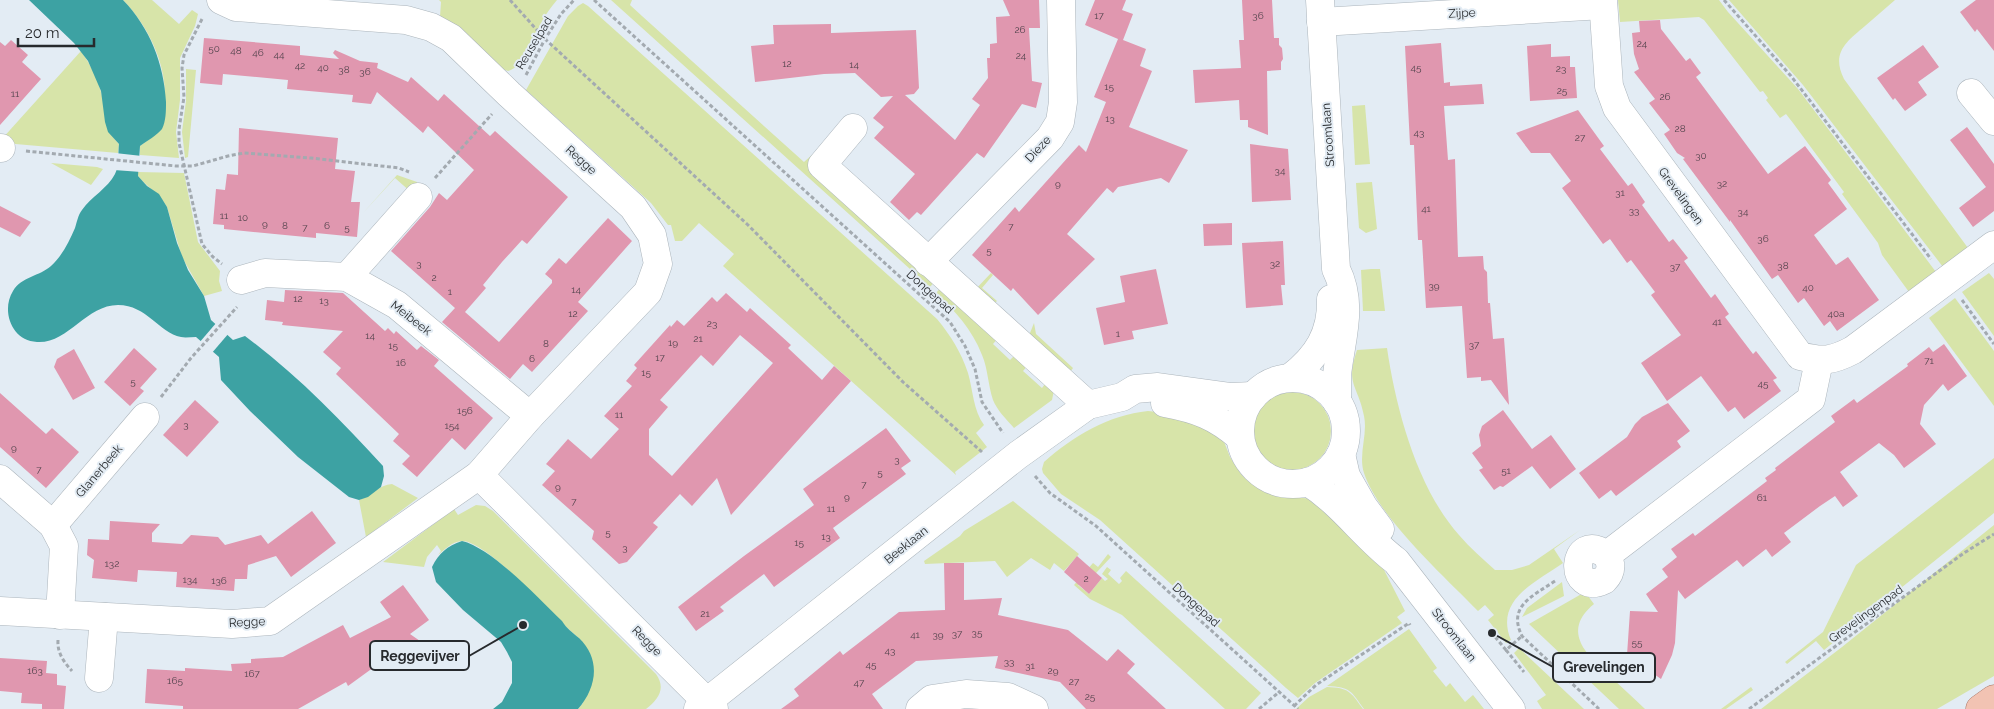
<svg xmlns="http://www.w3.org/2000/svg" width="1994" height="709" font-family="Raleway,sans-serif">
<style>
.green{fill:#d7e4a9}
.water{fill:#3da2a3}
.pier{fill:#e3ecf4}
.building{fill:#e097af;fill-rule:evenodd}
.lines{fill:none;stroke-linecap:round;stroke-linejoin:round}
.minor-casing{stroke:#acb5bc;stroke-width:29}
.major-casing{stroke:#a57363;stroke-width:29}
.path{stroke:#a3aab0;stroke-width:3;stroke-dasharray:4 2.5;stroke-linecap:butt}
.minor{stroke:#fff;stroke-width:28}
.major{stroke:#f2c3b3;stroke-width:28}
.labels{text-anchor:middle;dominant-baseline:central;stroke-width:4;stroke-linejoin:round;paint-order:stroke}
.number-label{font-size:10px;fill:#55454e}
.street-label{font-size:12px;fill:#272a2d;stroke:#e3ecf4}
.leader{fill:none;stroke:#272a2d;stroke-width:2}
.callout-dot{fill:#272a2d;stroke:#e3ecf4;stroke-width:2}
.callout{fill:#e3ecf4;stroke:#272a2d;stroke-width:2}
.callout-label{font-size:14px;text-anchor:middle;font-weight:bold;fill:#272a2d}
</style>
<rect width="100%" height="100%" fill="#e3ecf4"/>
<g class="green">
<path d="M123 0H152L179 24 192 10 198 14 195 26 180 58V100L176 132 179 158 140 155V146L161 130C162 119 165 106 165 95 165 60 147 25 123 0Z"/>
<path d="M439 0H557C551 7 545 15 541 23 534 36 523 68 508 71L502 69 440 17 441 2Z"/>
<path d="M611 0H632L630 5 642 16 804 162 813 154 937 279 930 287Z"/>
<path d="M1618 0H1719L1728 12 1798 89 1936 272 1909 292 1882 255 1878 243 1842 194 1844 192 1793 123 1786 114 1780 118 1766 100 1768 98 1763 91 1760 92 1704 20 1699 17 1620 22Z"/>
<path d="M1729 0H1895C1885 9 1875 17 1865 26 1846 42 1831 53 1844 79L1968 248 1943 267 1803 85Z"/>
<path d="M583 3 588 6 937 319C951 336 961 352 968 373 973 390 973 410 984 425L976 433 987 447 955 472 956 475 723 266 734 254 699 223 682 241H675L671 225H668L651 203 526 90 568 16 578 6Z"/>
<path d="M81 51C92 67 100 83 103 101 108 123 103 126 119 144L118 153 4 143 1 140Z"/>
<path d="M186 69 196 70 188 157 185 158 182 132 186 101Z"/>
<path d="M1365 105 1370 164 1355 165 1352 106Z"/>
<path d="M51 163 97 167 103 169 91 185Z"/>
<path d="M138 172 184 173 198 242 220 271 219 281 222 291 204 296 182 257 167 207C160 194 147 187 138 176Z"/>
<path d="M397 175 417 182 416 188 412 193 395 178 363 213Z"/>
<path d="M1372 182 1377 229 1366 233 1359 228 1356 183Z"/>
<path d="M1371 269H1380L1385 311H1363L1361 270Z"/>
<path d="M991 273 993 275 982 288 997 301 992 306 974 291Z"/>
<path d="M1989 273 1994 279V336L1962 292Z"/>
<path d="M943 285 1000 336 993 344 1010 360 1018 352 1030 363 1023 371 1042 388 1048 380 1055 385 1052 400 1014 428C1006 419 997 410 993 400 988 385 988 369 982 355 972 329 955 311 936 293Z"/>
<path d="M1955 298 1994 351V406L1929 318Z"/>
<path d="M1034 323 1036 334 1073 368 1068 375 1026 334 1030 333Z"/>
<path d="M1387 348C1396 409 1417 488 1459 535 1470 548 1483 559 1495 570H1512L1529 565 1580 530 1554 549 1563 563C1536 582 1494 600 1511 640L1506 643 1488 620 1494 615 1485 605 1478 611C1444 576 1379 518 1364 473 1358 454 1368 435 1364 416 1358 385 1345 385 1357 350Z"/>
<circle cx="1292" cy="431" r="39"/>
<path d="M1148 411 1185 415 1223 439 1230 457 1241 474 1248 481 1265 491 1285 496 1312 499 1382 566 1405 611 1397 617 1402 623 1315 683 1298 698 1286 688 1100 520 1061 494 1043 473 1042 469 1044 462C1073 436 1109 415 1148 411Z"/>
<path d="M1994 458V513L1824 650 1816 641 1787 664 1785 662 1823 632 1856 565Z"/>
<path d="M392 484 418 498 366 537 359 500C372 495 379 485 392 484Z"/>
<path d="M1013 501 1079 554 1064 571 1054 563 1050 570 1031 558 1007 577 995 561 925 564 924 561 960 536 964 531Z"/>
<path d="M476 505 485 506 493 511 656 674C666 688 659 699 646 709H578L583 703 579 638C557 621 487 539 461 541 452 542 445 549 438 555L441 551 437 545 427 557 424 567 383 562 454 509 458 515Z"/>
<path d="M1994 525V676L1937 709H1761L1842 647Z"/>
<path d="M1108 554 1111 557 1096 573 1078 585 1089 594 1102 578 1105 581 1108 579 1102 574 1107 567 1111 570 1108 574 1119 584 1122 581 1120 578 1126 571 1261 693 1246 709H1225L1122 615 1090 599 1074 585 1093 563 1098 567Z"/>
<path d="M1562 582 1564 596 1522 617 1527 608Z"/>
<path d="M1585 592 1594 604C1560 632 1588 656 1611 677 1622 688 1634 698 1645 709H1619L1529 624Z"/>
<path d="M1409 629 1437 668 1433 671 1446 687 1450 683 1465 702 1473 695 1484 709H1364C1351 691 1351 687 1327 686Z"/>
<path d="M1519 648 1584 709H1542L1537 701 1546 695 1514 653Z"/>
<path d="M1327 687C1349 688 1350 691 1363 709H1296L1309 697Z"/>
<path d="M1751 687 1753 690 1726 709H1721Z"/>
</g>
<g class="water">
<path d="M29 0H123C150 28 164 64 166 102 166 111 166 121 162 129 157 135 147 141 140 146L138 176 147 186 159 194 167 207 177 243 188 270 204 296 211 320 233 340 245 336C296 374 340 419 383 466L384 476 381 487 368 497 359 500 349 497 298 457 250 411 221 380 219 357 196 337C191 337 185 338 181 337 159 333 147 305 118 305 86 305 68 344 37 342 11 341 1 310 13 291 21 277 40 276 51 266 62 256 69 242 75 228 77 222 78 215 82 210 91 197 108 188 115 174 119 167 118 152 119 144L108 132 105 122 101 91 88 61 74 43Z"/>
<path d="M462 541C492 548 539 599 562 621 567 629 572 632 579 638 601 659 597 687 578 709H493L502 702 512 683V662L507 652 501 642 463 610 436 582 432 567C439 553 447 546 462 541Z"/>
</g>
<g class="pier">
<path d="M115 153 142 156 141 172 114 170Z"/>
<path d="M217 322 229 333 211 354 199 343Z"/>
</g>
<g class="building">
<path d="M1003 0H1039L1040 28H1029L1032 81 1042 83 1036 108 1022 104 984 158 977 153 921 215 917 212 909 220 890 202 915 174 874 138 884 127 873 118 893 96 881 97 855 73 824 74 755 82 751 46 774 44 773 25 831 24V33L916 30 919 88 914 94 905 95 955 140 980 105 972 99 988 78 987 58H990V44L997 43 996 17 1010 16Z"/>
<path d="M1095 0H1126L1122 10 1133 14 1123 40 1146 49 1140 66 1152 71 1129 127 1188 150 1169 183 1161 178 1118 187 1113 193 1107 188 1067 234 1095 259 1038 315 1013 288 1011 291 972 255 1015 207 1019 212 1079 145 1086 152 1106 102 1094 97 1118 39 1085 25Z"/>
<path d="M1242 0H1272L1274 38H1279V45L1282 48 1283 59 1281 62V70L1267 71 1268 135 1248 127V120H1240L1239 100 1195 103 1193 70 1241 68 1239 40H1244Z"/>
<path d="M1976 0H1994V51L1977 29 1975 32 1960 12Z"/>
<path d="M1660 20 1661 29 1686 61 1690 58 1701 73 1696 77 1768 174 1805 146 1831 180 1828 183 1847 209 1814 235 1836 265 1848 257 1879 300 1837 331 1830 321 1824 326 1804 298 1798 303 1778 275 1772 279 1730 220V222L1683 159 1685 158 1677 153 1664 134 1670 130 1649 103 1655 99 1634 72 1639 69 1634 54 1632 33 1640 32 1639 21Z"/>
<path d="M204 38 300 46V55L339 59 333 53 335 50 360 61 378 63 377 68 408 82 411 77 438 101 444 94 490 136 495 131 568 197 527 244 522 240 502 262 483 285 486 288 465 312 499 342 552 283V280L545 274 559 258 566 264 608 218 632 241 578 302 588 311 532 372 523 364 510 379 442 322 455 308 391 251 430 207 439 193 447 200 474 170 428 126 423 133 377 92 371 104 352 102 353 95 287 89 288 80 223 74 222 85 200 83Z"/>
<path d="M11 40 28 55 22 62 41 79 0 125V42L5 46Z"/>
<path d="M1441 43 1444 83 1450 82V86L1482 84 1484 104 1444 106 1448 160 1455 159 1458 257 1483 256 1484 269 1487 272 1488 303H1490L1493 339 1504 338 1509 405 1491 380 1481 381V377L1467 378 1462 306 1426 308 1422 240H1418L1414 145H1410L1405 46Z"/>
<path d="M1551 44V57L1570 56V67H1575L1577 98 1530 101 1527 46Z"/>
<path d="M1923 45 1939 67 1918 82 1927 95 1905 111 1895 98 1893 100 1877 78Z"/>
<path d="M1578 110 1604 146 1600 149 1628 186 1632 183 1645 202 1642 205 1669 242 1673 239 1688 258 1684 261 1711 298 1715 294 1729 314 1725 317 1740 337 1753 354 1756 351 1777 378 1773 380 1781 391 1744 419 1735 407 1728 412 1701 376 1667 401 1641 363 1681 335 1651 295 1655 292 1631 260 1627 263 1610 239 1603 244 1562 188 1571 181 1550 153H1531L1516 133Z"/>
<path d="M1967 127 1994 164V211L1973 227 1959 208 1986 187 1950 140Z"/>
<path d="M239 128 338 138 335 169 355 171 351 202H360L357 237 316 233V238L224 229V225L213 224 216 189 225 190 227 174 238 175Z"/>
<path d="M1250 144 1288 149 1291 200 1252 202Z"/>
<path d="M0 206 31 222 20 237 0 227Z"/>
<path d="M1232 223V245L1204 246 1203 224Z"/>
<path d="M1283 241 1285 285H1281L1283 305 1246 308 1242 243Z"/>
<path d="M1156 269 1168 324 1132 331 1134 339 1104 345 1096 308 1125 302 1120 276Z"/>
<path d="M285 290 343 293 385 331 388 328 394 334 396 331 417 350 421 346 439 360 434 366 493 418 465 450 452 438 417 477 402 464 410 456 393 441 399 434 336 374 341 368 323 352 343 331 282 325 283 322 265 320 267 300 284 302Z"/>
<path d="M726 293 747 312 750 308 791 345 788 348 822 380 834 366 851 381 731 515 717 478 692 506 680 494 653 523 658 527 627 562 619 564 592 539 594 531 542 485 555 471 546 464 568 439 591 459 619 429 604 416 632 386 626 381 637 368 634 365 670 325 671 327 677 320 684 326 712 297 717 302ZM740 335 773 363 672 476 649 455V429L668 407 660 400 701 355 713 366Z"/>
<path d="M1944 344 1967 376 1948 391 1943 384 1924 405 1920 424 1936 444 1904 468 1894 455 1879 443 1840 472 1858 496 1843 507 1835 496 1820 506 1784 533 1791 542 1772 557 1766 549 1743 567 1737 560 1685 599 1678 590 1675 643 1672 655 1661 679 1627 655 1630 611 1658 612 1646 594 1668 577 1662 569 1677 557 1671 549 1693 533 1695 536 1767 481 1765 478 1776 470 1775 468 1835 422 1831 416 1854 399 1857 403 1908 366 1907 364 1929 347 1933 352Z"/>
<path d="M134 348 157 369 140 388 144 391 130 406 104 382Z"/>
<path d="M74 349 95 388 73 400 54 367 57 359Z"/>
<path d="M0 393 46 434 52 428 79 452 46 488 0 447Z"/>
<path d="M195 400 219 422 187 457 163 435Z"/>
<path d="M1668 403 1690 431 1677 441 1681 447 1616 496 1611 490 1599 499 1579 473 1627 437 1635 424 1642 417Z"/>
<path d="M1503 410 1532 449 1551 435 1576 469 1550 489 1532 466 1503 487 1500 486 1494 490 1479 470 1483 468 1472 453 1481 446 1479 435 1482 426Z"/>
<path d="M886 428 911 461 901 468 906 474 833 528 840 538 774 587 764 574 720 607 724 611 696 631 678 607 744 556 814 505 803 489Z"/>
<path d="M312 511 336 543 291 577 276 556 248 565 247 579H235L234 591 176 587 177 572 138 570 137 582 92 578 94 560 87 555 88 539 109 540 110 521 160 524 152 533V542L182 544 191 535 218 537 225 545 261 535 268 544Z"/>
<path d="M1077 556 1102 578 1089 594 1064 572Z"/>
<path d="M944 563H964V600L1002 598 998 615 1068 630 1107 661 1118 649 1135 664 1127 673 1166 709H1086L1060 682 995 668 998 656 916 661 872 694 883 709H781L799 696 794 689 840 651 843 655 899 612 945 610Z"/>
<path d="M403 585 429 620 410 634 420 641 384 668 381 662 348 686 346 682 298 709H183V706L145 703 147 669 185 671V668L232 671 231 664 251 663V659L283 657 343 625 350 638 391 617 380 602Z"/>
<path d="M0 658 47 661 46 673 57 674V685L66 686 64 709H42V704L21 703 22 693 0 691Z"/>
</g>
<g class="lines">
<g class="minor-casing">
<g id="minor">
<path d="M1320 0 1336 269C1354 305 1341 338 1337 375 1337 384 1337 393 1337 402"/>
<path d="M1603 0 1609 86 1617 108 1800 356C1823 362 1832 361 1853 350L1994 245"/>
<path d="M1321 22 1603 5"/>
<path d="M1971 93 1994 121"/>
<path d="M853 128 822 165 1088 405"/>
<path d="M0 148H1"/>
<path d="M928 262 1050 138 1060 122 1063 102 1061 0"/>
<path d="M347 277 418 197"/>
<path d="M241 280 265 273 347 277 397 305 530 416"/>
<path d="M1291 377C1317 357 1332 334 1331 299"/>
<circle cx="1293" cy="431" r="53"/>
<path d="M1165 403C1197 409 1216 416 1240 437"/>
<path d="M1341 454 1346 476 1363 506 1380 529"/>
<path d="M479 475 714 709"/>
<path d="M0 479 53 525 64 546 60 615"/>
<path d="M1308 482C1343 504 1364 537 1396 561L1511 709"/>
<path d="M53 525 145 417"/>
<path d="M1607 555C1612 565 1612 572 1604 580 1568 598 1570 529 1607 555L1811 399 1819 361"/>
<path d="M0 611 232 624 270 621 479 475 530 416 648 292 658 264 652 235 633 207 509 94 451 38 431 27 406 20 236 7 221 0"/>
<path d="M99 678 104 617"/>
<path d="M698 709 1018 455 1088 405 1122 397 1135 389 1158 387 1231 397 1253 396"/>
<path d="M920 709 932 699 966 694 1008 697 1034 709"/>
</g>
</g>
<g class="major-casing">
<path id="major" d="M1980 709 1994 699"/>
</g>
<g class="path">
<path d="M510 0 545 39 748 225 903 382 982 452"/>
<path d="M594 0 950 322 965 346 975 369 982 402 1003 433"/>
<path d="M1724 0 1791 76 1931 259"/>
<path d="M202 19 184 55 182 68 184 97 179 129V143L202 244 213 257 222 264"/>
<path d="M526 75 545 39 561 14 574 0"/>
<path d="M26 151 176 166H193L228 156 244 153 311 158 399 168 409 172"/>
<path d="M435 178 492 114"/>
<path d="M1962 300 1994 344"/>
<path d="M161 397 191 358 237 307"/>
<path d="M1035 476 1050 493 1096 526 1298 709"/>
<path d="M1555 581C1533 596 1507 606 1522 636L1599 709"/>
<path d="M1491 632 1506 650 1522 636"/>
<path d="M58 640C57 653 64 662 72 671"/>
<path d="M1506 650 1524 672"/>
<path d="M1294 706 1316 685 1409 623 1410 625"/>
<path d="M1259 709 1279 692"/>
<path d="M1749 709 1964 553 1994 534"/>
</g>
<use href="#minor" class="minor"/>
<use href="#major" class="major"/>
</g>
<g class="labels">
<g class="number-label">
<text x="1099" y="15">17</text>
<text x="1258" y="15">36</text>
<text x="1020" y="29">26</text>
<text x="1642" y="43">24</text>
<text x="214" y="48">50</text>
<text x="236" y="50">48</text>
<text x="258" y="52">46</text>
<text x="279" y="54">44</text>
<text x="1021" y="55">24</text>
<text x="787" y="63">12</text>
<text x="854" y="64">14</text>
<text x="300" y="65">42</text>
<text x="323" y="67">40</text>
<text x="1416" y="67">45</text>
<text x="1561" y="68">23</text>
<text x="344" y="69">38</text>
<text x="365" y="71">36</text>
<text x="1109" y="86">15</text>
<text x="1562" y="90">25</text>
<text x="15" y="93">11</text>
<text x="1665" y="96">26</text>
<text x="1110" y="118">13</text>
<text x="1680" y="128">28</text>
<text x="1419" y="132">43</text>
<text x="1580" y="137">27</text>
<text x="1701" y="155">30</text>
<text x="1280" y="170">34</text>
<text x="1058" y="183">9</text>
<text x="1722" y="183">32</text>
<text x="1620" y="192">31</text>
<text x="1426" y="208">41</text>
<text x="1634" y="210">33</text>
<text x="1743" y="211">34</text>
<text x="224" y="215">11</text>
<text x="243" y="217">10</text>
<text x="265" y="223">9</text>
<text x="285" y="225">8</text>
<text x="327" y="225">6</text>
<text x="1011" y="226">7</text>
<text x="305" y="227">7</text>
<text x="347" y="227">5</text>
<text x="1763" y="238">36</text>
<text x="989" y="250">5</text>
<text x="419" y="263">3</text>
<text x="1275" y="263">32</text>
<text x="1783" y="265">38</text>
<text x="1675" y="266">37</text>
<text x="434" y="277">2</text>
<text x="1434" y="285">39</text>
<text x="1808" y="287">40</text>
<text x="576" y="289">14</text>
<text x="450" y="291">1</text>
<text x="298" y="298">12</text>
<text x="324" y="300">13</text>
<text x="573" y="313">12</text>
<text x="1836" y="313">40a</text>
<text x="1717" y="321">41</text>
<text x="712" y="323">23</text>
<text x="1118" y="333">1</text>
<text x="370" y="335">14</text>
<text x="698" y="338">21</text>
<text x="673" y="342">19</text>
<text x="546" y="343">8</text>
<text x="1474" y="344">37</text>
<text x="393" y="345">15</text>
<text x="660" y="357">17</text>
<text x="532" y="358">6</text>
<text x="1929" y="360">71</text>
<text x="401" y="362">16</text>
<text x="646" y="372">15</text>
<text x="133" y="381">5</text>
<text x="1763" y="383">45</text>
<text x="465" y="410">156</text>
<text x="619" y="414">11</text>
<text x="186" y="424">3</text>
<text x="452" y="425">154</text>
<text x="14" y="447">9</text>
<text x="897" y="459">3</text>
<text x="39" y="469">7</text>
<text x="1506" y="470">51</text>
<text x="880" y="472">5</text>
<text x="864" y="484">7</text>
<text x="558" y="486">9</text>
<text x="847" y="496">9</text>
<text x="1762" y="497">61</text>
<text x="574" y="501">7</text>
<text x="831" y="508">11</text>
<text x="608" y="532">5</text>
<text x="826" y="536">13</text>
<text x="799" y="542">15</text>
<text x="625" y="547">3</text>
<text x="112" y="563">132</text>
<text x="1086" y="578">2</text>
<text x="190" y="579">134</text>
<text x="219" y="580">136</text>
<text x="705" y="613">21</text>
<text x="977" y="632">35</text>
<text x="957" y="633">37</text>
<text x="915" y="634">41</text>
<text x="938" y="634">39</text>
<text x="1637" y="642">55</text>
<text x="890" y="650">43</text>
<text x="1009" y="661">33</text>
<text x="871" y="664">45</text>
<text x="1030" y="665">31</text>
<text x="35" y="670">163</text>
<text x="1053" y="670">29</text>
<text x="252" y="673">167</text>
<text x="175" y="680">165</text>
<text x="1074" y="681">27</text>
<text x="859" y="682">47</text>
<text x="1090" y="696">25</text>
</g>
<g class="street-label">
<text transform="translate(1462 13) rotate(-3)">Zijpe</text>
<text transform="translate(534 43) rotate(-59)">Reuselpad</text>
<text transform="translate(1328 135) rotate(-94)">Stroomlaan</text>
<text transform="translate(1038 149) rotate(-47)">Dieze</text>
<text transform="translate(581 160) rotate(42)">Regge</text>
<text transform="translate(1681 196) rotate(54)">Grevelingen</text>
<text transform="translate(930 292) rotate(42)">Dongepad</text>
<text transform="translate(411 318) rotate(38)">Meibeek</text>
<text transform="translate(99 471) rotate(-50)">Glanerbeek</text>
<text transform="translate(906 545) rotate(-39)">Beeklaan</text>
<text transform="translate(1196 605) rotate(42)">Dongepad</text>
<text transform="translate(1866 614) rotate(-36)">Grevelingenpad</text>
<text transform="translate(247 622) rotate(-3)">Regge</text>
<text transform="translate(1454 635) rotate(52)">Stroomlaan</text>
<text transform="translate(647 641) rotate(45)">Regge</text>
</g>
</g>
<path class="leader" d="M523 625L469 656M1492 633L1553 667"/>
<g class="callout-dot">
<circle cx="523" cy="625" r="5"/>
<circle cx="1492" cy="633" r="5"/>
</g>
<g class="callout">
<rect x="370" y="641" width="99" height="29" rx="5"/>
<rect x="1553" y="653" width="102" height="29" rx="5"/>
</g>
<g class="callout-label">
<text x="420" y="661">Reggevijver</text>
<text x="1604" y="672">Grevelingen</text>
</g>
<path d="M18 38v8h76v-8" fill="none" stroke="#272a2d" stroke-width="2.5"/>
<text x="25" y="38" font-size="15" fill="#272a2d" stroke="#e3ecf4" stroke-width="4" paint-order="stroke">20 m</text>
</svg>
